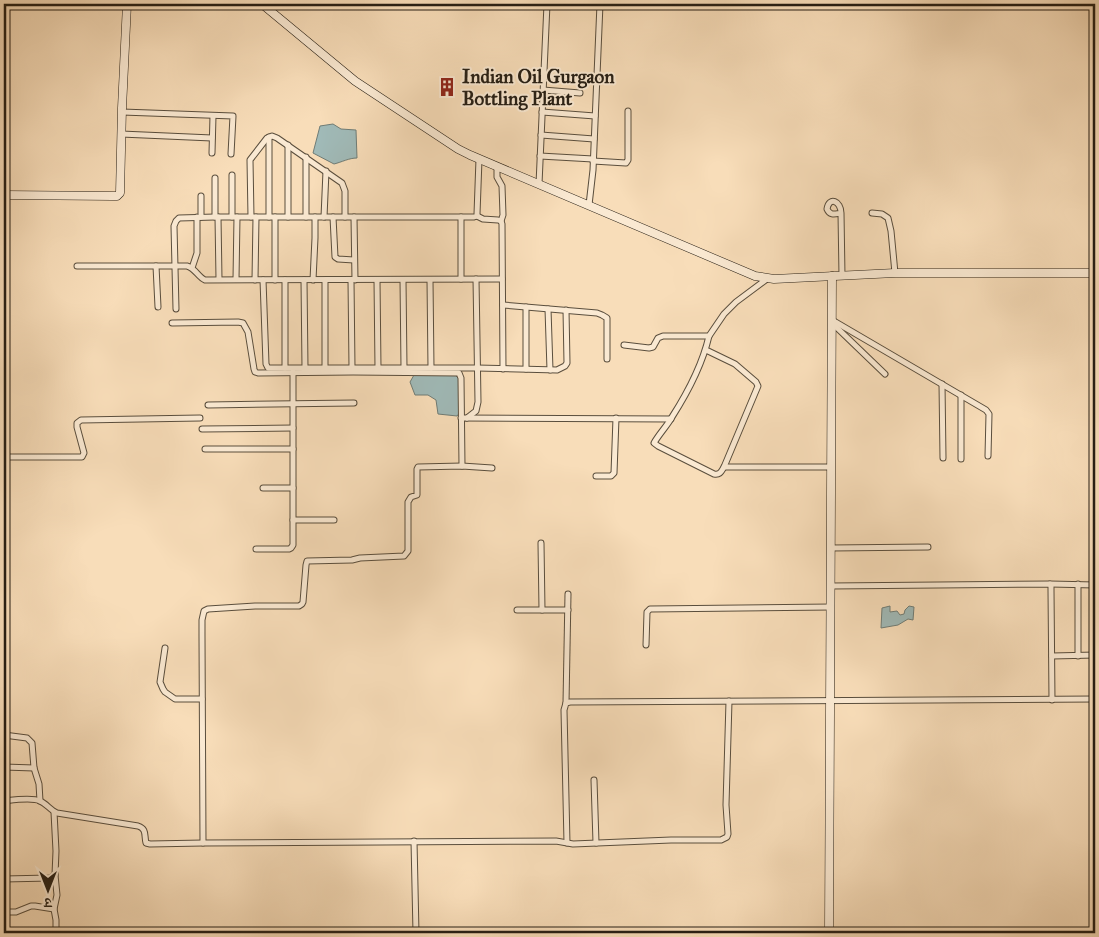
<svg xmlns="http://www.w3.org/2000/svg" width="1099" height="937" font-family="'IM FELL Great Primer','Noto Serif Devanagari',serif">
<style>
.water{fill:#a0bab8;stroke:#6f7c76}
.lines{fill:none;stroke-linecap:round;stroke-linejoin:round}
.street-casing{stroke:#5a4e3d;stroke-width:7}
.secondary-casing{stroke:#261e14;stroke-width:9}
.street{stroke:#fae9d2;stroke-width:5}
.secondary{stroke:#fae9d2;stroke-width:8}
.labels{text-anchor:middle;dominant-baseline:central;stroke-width:4;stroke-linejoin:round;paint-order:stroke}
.poi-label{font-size:19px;font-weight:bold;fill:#261e14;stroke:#fae9d2;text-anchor:start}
</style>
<rect width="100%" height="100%" fill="#f8ddb9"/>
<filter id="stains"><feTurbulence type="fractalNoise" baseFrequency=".004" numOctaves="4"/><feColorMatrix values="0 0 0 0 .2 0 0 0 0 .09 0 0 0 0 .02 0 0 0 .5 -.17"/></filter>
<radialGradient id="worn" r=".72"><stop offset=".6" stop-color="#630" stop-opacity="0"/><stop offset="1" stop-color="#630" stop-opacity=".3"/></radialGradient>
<g class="water">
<path d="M333 124 341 129 356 130 357 158C349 158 342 162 334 164L313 153 320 126Z"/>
<path d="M454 374 461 381V411L457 416 438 414 436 400 428 395H415L410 382 414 375Z"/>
<path d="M890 606V612L897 611 900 615 904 614 905 610 909 606 914 607 913 620 908 619 898 625 881 628 882 608Z"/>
</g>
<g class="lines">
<g class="street-casing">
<g id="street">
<path d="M543 90 580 93"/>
<path d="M122 112 233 116 231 154"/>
<path d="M542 112 595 116"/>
<path d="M121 134 212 138"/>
<path d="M541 135 594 139"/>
<path d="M269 137V217"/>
<path d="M288 145V217"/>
<path d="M212 153 213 116"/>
<path d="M540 156 593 159"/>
<path d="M593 161 626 163 628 160V111"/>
<path d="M497 167V177L502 186 503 215 501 221"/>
<path d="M215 178V217"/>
<path d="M539 184 547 4"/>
<path d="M201 196V217"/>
<path d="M589 205 593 170 600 4"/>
<path d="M841 213C835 214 830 216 827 209 829 196 841 201 841 213L842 276"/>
<path d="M872 213 882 214 888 218 891 231 895 273"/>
<path d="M477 216 483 219 498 220 501 221 502 224 503 369"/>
<path d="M218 217 219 279"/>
<path d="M232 217V175"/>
<path d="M251 217 250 160 267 138 272 136 277 138 342 183 345 191V217"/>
<path d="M306 217V157"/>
<path d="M324 217 326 171"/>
<path d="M333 217 335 257 338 259 354 260"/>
<path d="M354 217 355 280"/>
<path d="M461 217V279"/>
<path d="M77 266H187C195 268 198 277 205 280L502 279"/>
<path d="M156 266 158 307"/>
<path d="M192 268 197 253V217"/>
<path d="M236 279 237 217"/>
<path d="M255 280 256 217"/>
<path d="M263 280 266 364 268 368H477L557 370 565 366 567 363 566 310"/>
<path d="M275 280V217"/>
<path d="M285 280V368"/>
<path d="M304 280 305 368"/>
<path d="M313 280 315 238V217"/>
<path d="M351 280 352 368"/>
<path d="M377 280 378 368"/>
<path d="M403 280 404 368"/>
<path d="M430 280 431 368"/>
<path d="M503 305 597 313 602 315 607 318V359"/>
<path d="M176 309 174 226 176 221 179 218 215 217H474L477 216V214L479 159"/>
<path d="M548 309 550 370"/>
<path d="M832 320 986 410 989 414 988 456"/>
<path d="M172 323 238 322 243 323 248 332 254 369 255 372 258 373 353 372 459 373 461 378 462 466"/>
<path d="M832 323 885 374"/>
<path d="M624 345 649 348 653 347 658 338 663 336H709L724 314 736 302 767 279"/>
<path d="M706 350 735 364 756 382 758 386 724 467C721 472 720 475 714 474L658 446 654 443C659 434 667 426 672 417 688 392 702 366 709 336"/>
<path d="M325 368V280"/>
<path d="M526 369V307"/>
<path d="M942 384 943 458"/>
<path d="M961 395V459"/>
<path d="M208 405 354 403"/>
<path d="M461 418 671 419"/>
<path d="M467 418 476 411 478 402 476 279"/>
<path d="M202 429 293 428"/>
<path d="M205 449H293"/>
<path d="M4 457H82L84 453 77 427V423L81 420 200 418"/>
<path d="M724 467H831"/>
<path d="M596 476H611L614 473 616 418"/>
<path d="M263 488H293"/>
<path d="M293 520H334"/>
<path d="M541 543 542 610"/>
<path d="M831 548 928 547"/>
<path d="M256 549H289L291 548 293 545V372"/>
<path d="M1050 584 1095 585"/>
<path d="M1078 584V656"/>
<path d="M831 586 1050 584 1051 586V590L1052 700"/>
<path d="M517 610H568"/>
<path d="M4 641V642"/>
<path d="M646 645 647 612 650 609 831 607"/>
<path d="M165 648 160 682 163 689 165 692 175 699H202"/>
<path d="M1052 656 1095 655"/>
<path d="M566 703 568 594"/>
<path d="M4 708 5 711 6 735"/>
<path d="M4 735 27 738 32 743 34 768 39 784 40 801"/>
<path d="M4 767 34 768"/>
<path d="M594 780 596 843"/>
<path d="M4 801C13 800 32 797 40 801 47 804 50 810 57 813L138 826C147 829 144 835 146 843L150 844 203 843 556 841 573 844 671 840H721L727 837 728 834 726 805 729 701"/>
<path d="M414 841 416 933"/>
<path d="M203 843 202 636V620L204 611 208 609 255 606H299L302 604 303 602 306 565 307 561 352 560 360 558 404 556 408 551V502L411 497 417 495V469L418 467 462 466 492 468"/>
<path d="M567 843 564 710 566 703 570 702 1095 699"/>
<path d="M55 875 57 895 54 909 56 920V933"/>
<path d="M4 879 50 878 55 875 56 851 54 812"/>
<path d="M4 912H16L31 906H35L54 909"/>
</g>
</g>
<g class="secondary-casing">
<g id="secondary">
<path d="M262 4 355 81 458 149 470 155 755 276 774 279 895 273H1095"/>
<path d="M4 195 113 196H117L120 193 122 108 127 4"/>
<path d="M829 933 832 276"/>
</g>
</g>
<use href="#street" class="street"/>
<use href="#secondary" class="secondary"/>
</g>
<defs>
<g id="building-bare" transform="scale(1.5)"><path d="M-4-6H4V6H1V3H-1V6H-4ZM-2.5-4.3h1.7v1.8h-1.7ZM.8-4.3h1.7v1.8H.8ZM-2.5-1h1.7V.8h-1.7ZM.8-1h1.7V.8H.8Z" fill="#8f2418" stroke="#fae9d2" stroke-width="2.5" paint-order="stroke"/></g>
</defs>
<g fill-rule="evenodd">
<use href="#building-bare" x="447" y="87"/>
</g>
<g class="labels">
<g class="poi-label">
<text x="462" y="76">Indian Oil Gurgaon<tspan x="462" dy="22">Bottling Plant</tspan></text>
</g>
</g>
<rect width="1099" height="937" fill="none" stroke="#f8ddb9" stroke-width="20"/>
<rect x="5" y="5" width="1089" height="927" fill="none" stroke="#261e14" stroke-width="2.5"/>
<rect x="10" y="10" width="1079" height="917" fill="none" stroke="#261e14"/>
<g transform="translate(48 890) rotate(180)" stroke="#fae9d2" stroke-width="4" paint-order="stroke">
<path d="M0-4L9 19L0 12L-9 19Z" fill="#261e14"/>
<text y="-8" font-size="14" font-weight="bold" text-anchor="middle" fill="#261e14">उ</text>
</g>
<rect width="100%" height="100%" filter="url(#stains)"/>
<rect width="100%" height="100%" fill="url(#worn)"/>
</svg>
